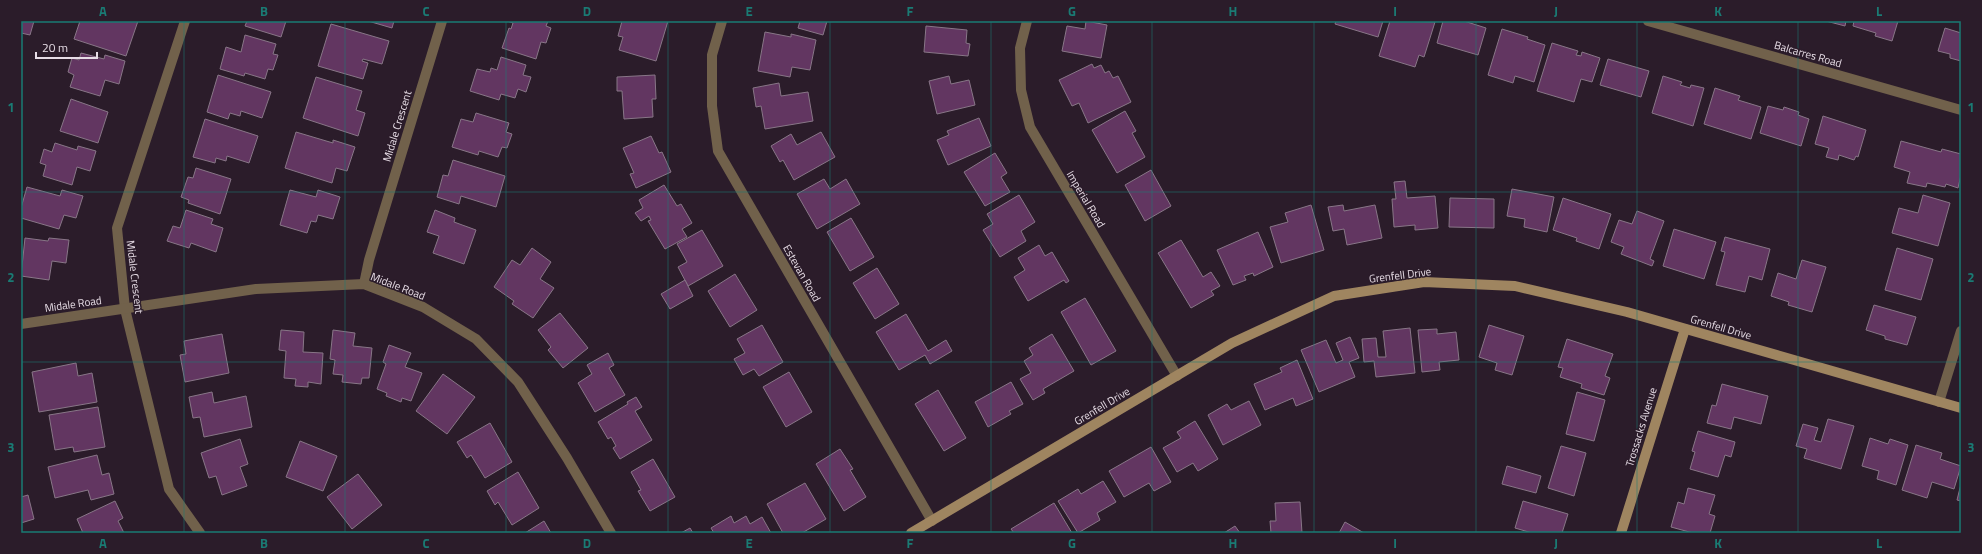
<svg xmlns="http://www.w3.org/2000/svg" width="1982" height="554" font-family="'Titillium Web',sans-serif">
<style>
.building{fill:#623661;stroke:#887687}
.lines{fill:none;stroke-linecap:round;stroke-linejoin:round}
.street{stroke:#71614b;stroke-width:10}
.secondary{stroke:#9f8560;stroke-width:10}
.grid{fill:none;stroke:#1a7b74;stroke-width:1;stroke-opacity:0.55}
.labels{text-anchor:middle;dominant-baseline:central;stroke-width:3;stroke-linejoin:round;paint-order:stroke}
.street-label{font-size:11px;fill:#e7dde6;stroke:#2b1c2a}
.neatline{fill:none;stroke:#1a7b74;stroke-width:1.5}
.grid-label{font-size:13px;text-anchor:middle;font-weight:bold;fill:#1a7b74}
</style>
<rect width="100%" height="100%" fill="#2b1c2a"/>
<g class="building">
<path d="M21 21H34L30 35 21 33Z"/>
<path d="M80 21H138L126 56 74 39Z"/>
<path d="M247 21H286L281 37 245 26Z"/>
<path d="M368 21H394L392 28Z"/>
<path d="M507 21H548L546 26 551 28 546 43 541 42 536 59 502 48 509 28 511 29 513 23Z"/>
<path d="M622 21H668L656 61 619 50 623 37 618 36Z"/>
<path d="M800 21H827L823 35 798 28Z"/>
<path d="M1086 21 1107 25 1101 58 1062 51 1067 26 1085 29Z"/>
<path d="M1336 21H1383L1378 37 1335 24Z"/>
<path d="M1390 21 1435 22 1424 57 1419 55 1415 67 1379 56Z"/>
<path d="M1443 21H1464L1486 28 1478 55 1437 43Z"/>
<path d="M1826 21H1846L1845 26Z"/>
<path d="M1854 21H1898L1892 41 1875 36 1876 33 1853 26Z"/>
<path d="M331 24 389 41 382 64 363 59 362 61 368 63 363 79 318 66Z"/>
<path d="M926 26 967 30 966 43 970 44 968 56 924 52Z"/>
<path d="M1945 28 1961 33V61L1950 58V54L1938 51Z"/>
<path d="M1502 29 1528 37 1527 39 1545 45 1534 82 1515 76 1513 83 1488 75Z"/>
<path d="M765 32 791 37V34L816 40 810 70 792 67 790 77 758 71Z"/>
<path d="M245 35 276 44 273 54 278 55 273 70 268 69 265 79 245 73 244 76 220 69 226 47 241 52Z"/>
<path d="M1552 43 1578 51 1576 55 1581 56 1582 52 1600 58 1592 82 1581 79 1574 102 1537 91Z"/>
<path d="M81 53 104 59 105 55 125 61 119 84 105 80 100 96 70 87 74 75 68 72 72 58 79 60Z"/>
<path d="M501 57 526 65 523 75 531 77 526 92 518 89 515 98 501 94 499 100 470 91 477 69 490 72 491 68 497 70Z"/>
<path d="M1608 59 1649 71 1641 97 1600 85Z"/>
<path d="M1092 64 1094 68 1101 65 1105 73 1109 71 1113 78 1118 76 1131 102 1088 123 1079 103 1072 106 1059 80Z"/>
<path d="M218 75 271 92 262 118 241 111 240 116 230 113 228 119 207 112Z"/>
<path d="M655 75 656 99H652L653 117 624 119 622 91H617V77Z"/>
<path d="M949 76 951 84 969 80 975 105 937 114 929 81Z"/>
<path d="M1663 76 1682 82 1680 85 1690 88 1691 85 1704 88 1693 126 1652 113Z"/>
<path d="M316 77 362 91 356 110 365 113 358 136 303 118Z"/>
<path d="M779 83 781 96 808 92 813 121 765 129 761 106 756 107 753 88Z"/>
<path d="M1715 88 1740 96 1738 100 1761 107 1751 139 1704 124Z"/>
<path d="M71 99 108 112 98 143 60 131Z"/>
<path d="M1768 106 1783 110 1784 107 1799 112 1798 115 1809 119 1801 146 1760 133Z"/>
<path d="M1125 111 1136 131 1132 133 1145 157 1117 173 1092 130Z"/>
<path d="M476 113 509 123 506 132 512 134 507 148 502 147 498 157 479 151 478 155 452 147 461 119 473 122Z"/>
<path d="M1823 116 1866 130 1858 157 1856 156 1854 160 1839 155 1838 160 1826 157 1829 148 1815 144Z"/>
<path d="M979 118 991 146 948 165 937 140 949 135 947 131Z"/>
<path d="M205 119 258 136 249 163 227 156 226 161 216 158 215 163 193 157Z"/>
<path d="M296 132 333 143V140L355 147 347 171 336 168 332 183 285 168Z"/>
<path d="M821 132 835 157 794 180 783 160 780 162 771 146 791 134 797 145Z"/>
<path d="M651 136 659 153 662 152 671 172 636 188 630 174 634 173 623 148Z"/>
<path d="M1901 141 1941 152 1942 149 1961 154V175L1958 188 1946 184 1945 187 1927 183 1926 187 1907 183 1910 172 1894 167Z"/>
<path d="M55 143 77 150 78 146 96 151 90 171 77 167 72 185 43 176 46 165 40 163 44 149 52 152Z"/>
<path d="M995 153 1007 173 1001 177 1010 192 985 206 964 172Z"/>
<path d="M453 160 505 176 496 207 461 196 459 204 437 197 443 175 448 176Z"/>
<path d="M196 168 231 179 220 214 188 203 189 200 181 197 188 177 193 178Z"/>
<path d="M1151 170 1171 206 1145 221 1125 185Z"/>
<path d="M824 179 830 189 846 179 860 204 817 229 797 194Z"/>
<path d="M1405 181 1407 198 1435 196 1438 228 1415 230V225L1394 227 1392 199H1396L1394 182Z"/>
<path d="M664 185 677 206 681 204 692 223 682 229 687 237 665 249 648 221 651 220 649 216 641 221 635 213 643 208 639 200Z"/>
<path d="M27 187 60 196 62 190 83 196 76 218 64 215 59 229 21 218V208Z"/>
<path d="M1512 189 1554 197 1547 232 1524 227 1525 219 1507 216Z"/>
<path d="M290 190 316 197 318 190 340 197 333 219 318 215 316 222 311 221 307 233 280 225Z"/>
<path d="M1019 195 1035 222 1021 231 1026 241 1000 257 983 230 993 224 987 214Z"/>
<path d="M1923 195 1950 203 1938 246 1892 233 1899 208 1918 213Z"/>
<path d="M1450 198 1494 199V228L1449 227Z"/>
<path d="M1563 198 1611 214 1599 249 1576 241 1577 238 1553 230Z"/>
<path d="M1311 205 1324 250 1281 263 1270 227 1288 222 1285 213Z"/>
<path d="M1343 205 1344 211 1375 205 1382 238 1347 245 1344 229 1333 231 1328 207Z"/>
<path d="M186 210 213 219 211 224 223 228 216 252 191 243 189 248 167 241 173 226 180 228Z"/>
<path d="M435 210 455 218 454 222 476 230 464 264 433 253 439 236 427 232Z"/>
<path d="M1637 211 1664 221 1650 259 1654 261 1652 266 1621 254 1624 247 1611 242 1619 220 1632 224Z"/>
<path d="M851 218 874 257 850 271 827 232Z"/>
<path d="M1674 229 1716 242 1704 279 1663 266Z"/>
<path d="M702 230 723 266 688 286 678 267 687 262 677 244Z"/>
<path d="M1258 232 1273 267 1254 276 1253 273 1244 276 1246 280 1233 285 1217 250Z"/>
<path d="M1725 237 1770 249 1762 280 1749 276 1745 292 1716 285 1725 252 1721 251Z"/>
<path d="M25 238 48 241 49 238 69 240 66 263 52 261 49 280 21 276Z"/>
<path d="M1181 240 1203 277 1211 272 1220 286 1211 291 1214 295 1191 308 1158 253Z"/>
<path d="M1039 245 1045 256 1052 252 1069 281 1066 283 1064 280 1028 301 1014 277 1025 270 1018 258Z"/>
<path d="M532 248 551 262 540 279 554 288 533 318 512 304 514 301 494 287 512 260 520 265Z"/>
<path d="M1897 248 1933 259 1921 300 1885 290Z"/>
<path d="M1802 260 1826 267 1812 312 1788 305 1789 302 1771 296 1778 273 1796 279Z"/>
<path d="M877 268 899 304 875 319 853 283Z"/>
<path d="M735 274 757 310 730 327 708 291Z"/>
<path d="M685 280 693 296 670 309 661 294Z"/>
<path d="M1085 298 1116 351 1091 365 1061 312Z"/>
<path d="M1874 305 1916 317 1907 345 1885 339V336L1866 330Z"/>
<path d="M560 313 588 348 563 368 548 350 551 347 538 330Z"/>
<path d="M906 314 928 351 946 340 952 351 930 364 925 355 899 370 876 332Z"/>
<path d="M762 325 783 362 759 376 754 369 743 375 734 359 745 353 737 339Z"/>
<path d="M1489 325 1524 336 1512 375 1495 370 1497 363 1479 357Z"/>
<path d="M1410 328 1415 373 1376 377 1374 361 1364 362 1362 339 1376 338 1378 357H1386L1383 331Z"/>
<path d="M1437 329V334L1456 332 1459 360 1439 362 1440 370 1422 372 1418 330Z"/>
<path d="M281 330 304 332 303 352 323 353 321 384 308 382V387L295 386 296 379 284 378 286 351 279 350Z"/>
<path d="M333 330 355 333 353 346 372 348 369 378H362L361 384 342 382 343 375 333 374 335 360 330 359Z"/>
<path d="M222 334 229 373 185 382 180 355 186 354 184 341Z"/>
<path d="M1052 334 1074 371 1043 389 1045 393 1033 400 1020 379 1031 373 1024 361 1033 355 1029 348Z"/>
<path d="M1350 337 1359 358 1349 362 1355 377 1319 392 1301 350 1326 340 1336 363 1343 360 1336 343Z"/>
<path d="M1567 339 1613 354 1605 376 1610 378 1604 395 1581 388 1582 384 1560 377 1563 368 1558 367Z"/>
<path d="M389 345 411 353 405 367 422 373 411 401 402 398 401 402 386 396 387 393 377 389 386 364 383 362Z"/>
<path d="M608 353 614 365 609 368 625 395 595 412 578 383 592 374 587 365Z"/>
<path d="M1297 360 1313 399 1296 406 1293 398 1265 410 1254 384 1282 372 1280 368Z"/>
<path d="M76 363 78 376 92 373 97 402 39 412 32 372Z"/>
<path d="M789 372 812 412 786 427 763 387Z"/>
<path d="M443 374 475 397 447 434 416 411Z"/>
<path d="M1011 382 1023 404 1009 411 1011 414 988 427 975 402Z"/>
<path d="M1722 384 1768 396 1761 424 1734 417 1731 429 1707 423 1712 405 1716 406Z"/>
<path d="M938 390 966 438 944 451 915 404Z"/>
<path d="M212 392 214 403 246 396 252 427 204 437 200 417 193 418 189 397Z"/>
<path d="M1577 392 1605 400 1594 441 1566 434Z"/>
<path d="M636 397 642 407 635 411 652 440 620 459 613 448 616 446 611 437 608 439 598 422 628 404 627 402Z"/>
<path d="M1249 401 1261 425 1223 445 1208 415 1227 404 1231 410Z"/>
<path d="M98 407 105 447 74 452 73 447 55 450 49 415Z"/>
<path d="M1828 419 1854 426 1841 469 1804 458 1807 449 1796 446 1803 424 1818 428 1814 440 1821 442Z"/>
<path d="M1195 421 1218 459 1198 471 1193 463 1177 472 1163 448 1181 438 1177 432Z"/>
<path d="M490 423 512 462 485 478 471 455 467 458 457 442Z"/>
<path d="M1698 431 1735 442 1731 457 1725 455 1718 477 1690 469 1695 452 1692 451Z"/>
<path d="M1870 438 1888 444 1890 439 1908 445 1896 485 1877 479 1879 471 1862 466Z"/>
<path d="M240 439 248 464 240 467 247 486 222 495 216 476 209 478 201 453Z"/>
<path d="M300 441 337 456 323 491 286 477Z"/>
<path d="M1916 445 1942 453 1940 459 1961 466 1954 489 1932 482 1927 498 1902 490Z"/>
<path d="M1561 446 1586 453 1574 496 1548 488Z"/>
<path d="M1151 447 1171 482 1154 491 1149 483 1124 497 1109 471Z"/>
<path d="M840 449 853 469 850 470 866 497 844 511 816 464Z"/>
<path d="M97 455 102 475 109 473 114 494 91 500 88 490 55 498 48 467Z"/>
<path d="M653 459 675 497 650 511 638 491 641 490 631 472Z"/>
<path d="M1507 466 1541 476 1536 493 1502 484Z"/>
<path d="M518 472 539 508 512 525 498 502 495 505 487 491Z"/>
<path d="M358 474 382 505 352 529 327 497Z"/>
<path d="M1103 481 1116 502 1097 513 1100 520 1078 533 1058 501 1078 489 1081 494Z"/>
<path d="M805 483 826 519 802 533H783L767 504Z"/>
<path d="M1961 484V501L1957 500Z"/>
<path d="M1688 488 1715 495 1709 514 1715 516 1710 533H1693L1671 527 1678 502 1684 504Z"/>
<path d="M28 495 34 519 21 523V497Z"/>
<path d="M115 501 123 518 118 521 124 533H83L77 519Z"/>
<path d="M1523 501 1568 514 1562 533H1532L1515 528Z"/>
<path d="M1300 502 1302 533H1271L1270 521H1276L1275 503Z"/>
<path d="M1054 503 1072 533H1014L1011 529Z"/>
<path d="M731 516 734 523 746 516 750 524 762 517 771 533H714L711 528Z"/>
<path d="M544 521 551 533H525Z"/>
<path d="M1345 522 1364 533H1339Z"/>
<path d="M1235 526 1240 533H1224Z"/>
<path d="M690 528 693 533H681Z"/>
</g>
<g class="lines">
<g class="street">
<path d="M185 21 117 228 125 309 169 489 200 533"/>
<path d="M722 21 712 55V106L718 151 932 521"/>
<path d="M1027 21 1020 48 1021 90 1030 127 1177 376"/>
<path d="M1648 21 1961 110"/>
<path d="M364 284 369 260 442 21"/>
<path d="M21 324 256 289 364 284 423 307 476 339 518 382 567 458 611 533"/>
<path d="M1939 402 1961 331"/>
</g>
<g class="secondary">
<path d="M911 533 1232 343 1334 296 1424 282 1515 286 1627 312 1961 408"/>
<path d="M1621 533 1685 329"/>
</g>
</g>
<path class="grid" d="M184 21V533M345 21V533M506 21V533M668 21V533M830 21V533M991 21V533M1152 21V533M1314 21V533M1476 21V533M1637 21V533M1798 21V533M21 192H1961M21 362H1961"/>
<g class="labels">
<g class="street-label">
<text transform="translate(1808 54) rotate(16)">Balcarres Road</text>
<text transform="translate(397 126) rotate(-73)">Midale Crescent</text>
<text transform="translate(1086 199) rotate(59)">Imperial Road</text>
<text transform="translate(802 273) rotate(60)">Estevan Road</text>
<text transform="translate(1400 275) rotate(-7)">Grenfell Drive</text>
<text transform="translate(135 277) rotate(83)">Midale Crescent</text>
<text transform="translate(398 286) rotate(21)">Midale Road</text>
<text transform="translate(73 304) rotate(-8)">Midale Road</text>
<text transform="translate(1721 327) rotate(16)">Grenfell Drive</text>
<text transform="translate(1102 406) rotate(-31)">Grenfell Drive</text>
<text transform="translate(1641 427) rotate(-73)">Trossacks Avenue</text>
</g>
</g>
<rect width="1982" height="554" fill="none" stroke="#2b1c2a" stroke-width="44"/>
<path d="M36 52v6h61v-6" fill="none" stroke="#e7dde6" stroke-width="2"/>
<text x="42" y="52" font-size="12" fill="#e7dde6" stroke="#2b1c2a" stroke-width="3" paint-order="stroke">20 m</text>
<rect x="22" y="22" width="1938" height="510" class="neatline"/>
<g class="grid-label">
<text x="103" y="16">A</text>
<text x="264" y="16">B</text>
<text x="426" y="16">C</text>
<text x="587" y="16">D</text>
<text x="749" y="16">E</text>
<text x="910" y="16">F</text>
<text x="1072" y="16">G</text>
<text x="1233" y="16">H</text>
<text x="1395" y="16">I</text>
<text x="1556" y="16">J</text>
<text x="1718" y="16">K</text>
<text x="1879" y="16">L</text>
<text x="11" y="112">1</text>
<text x="1971" y="112">1</text>
<text x="11" y="282">2</text>
<text x="1971" y="282">2</text>
<text x="11" y="452">3</text>
<text x="1971" y="452">3</text>
<text x="103" y="548">A</text>
<text x="264" y="548">B</text>
<text x="426" y="548">C</text>
<text x="587" y="548">D</text>
<text x="749" y="548">E</text>
<text x="910" y="548">F</text>
<text x="1072" y="548">G</text>
<text x="1233" y="548">H</text>
<text x="1395" y="548">I</text>
<text x="1556" y="548">J</text>
<text x="1718" y="548">K</text>
<text x="1879" y="548">L</text>
</g>
</svg>
